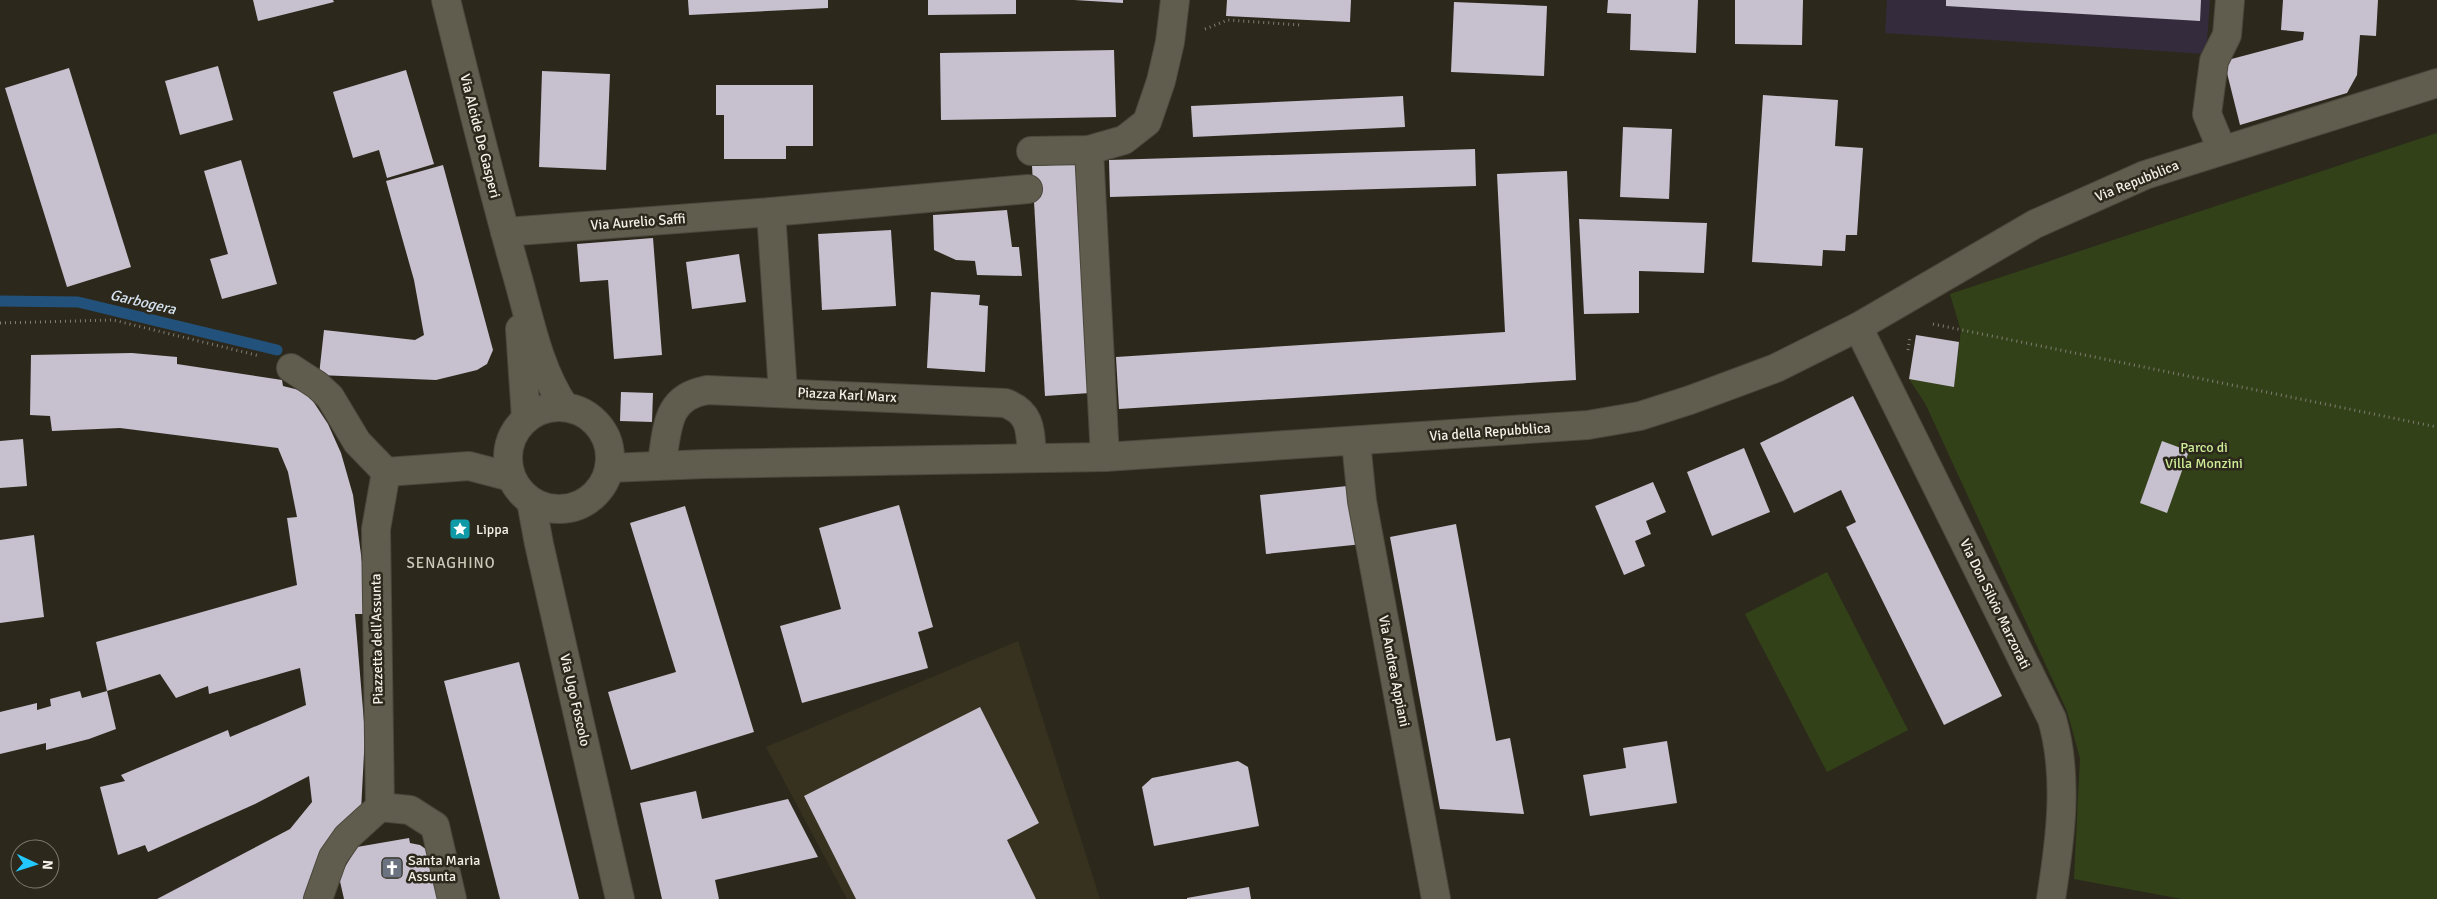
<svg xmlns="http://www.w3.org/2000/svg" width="2437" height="899" font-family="Signika,sans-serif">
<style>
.built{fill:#36321f}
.education{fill:#342c3c}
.green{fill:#334119}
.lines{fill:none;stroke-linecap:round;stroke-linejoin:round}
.stream{stroke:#22527b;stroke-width:11}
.building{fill:#c7c0cf}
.minor-casing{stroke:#4a483c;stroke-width:30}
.path{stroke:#807d72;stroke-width:3;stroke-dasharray:1 4;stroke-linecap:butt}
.minor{stroke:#605d4f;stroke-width:28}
.labels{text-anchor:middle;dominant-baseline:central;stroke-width:5;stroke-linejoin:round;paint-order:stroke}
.street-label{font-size:14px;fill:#f3f1e9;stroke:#2c291c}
.park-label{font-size:14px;fill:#cded97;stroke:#2c291c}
.poi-label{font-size:14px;fill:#f3f1e9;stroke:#2c291c;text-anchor:start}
.water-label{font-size:15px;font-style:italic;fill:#d6e3f1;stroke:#2c291c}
.neighbourhood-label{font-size:15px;letter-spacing:1px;fill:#cdc9b9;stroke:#2c291c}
</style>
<rect width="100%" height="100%" fill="#2c291c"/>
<path class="built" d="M1018 641 1100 899H847L766 747Z"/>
<path class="education" d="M1887 0H2210L2206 54 1885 33Z"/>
<g class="green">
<path d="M2437 133V899H2182L2074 879 2080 758 2067 711 1925 403 1909 379 1954 386 1961 331 1950 294Z"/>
<path d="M1827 572 1908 730 1827 772 1745 614Z"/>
</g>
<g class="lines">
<path class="stream" d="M0 301 78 302 277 350"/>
</g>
<g class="building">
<path d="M253 0H333L334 2 258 21Z"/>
<path d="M688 0H828V8L689 15Z"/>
<path d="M928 0H1016V14L928 15Z"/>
<path d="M1074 0H1123V3Z"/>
<path d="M1227 0H1351L1350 22 1226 16Z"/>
<path d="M1608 0H1698L1696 53 1630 50 1631 14 1607 13Z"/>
<path d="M1735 0H1803L1802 45 1735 44Z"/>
<path d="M1946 0H2201L2200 21 1946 6Z"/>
<path d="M2283 0H2378L2376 36 2360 35 2357 75 2347 93 2240 125 2224 61 2303 40 2304 32 2281 30Z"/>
<path d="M1454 2 1547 6 1544 76 1451 72Z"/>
<path d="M1114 50 1116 117 941 120 940 53Z"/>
<path d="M218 66 233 120 180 135 165 81Z"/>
<path d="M69 68 131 267 67 287 5 88Z"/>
<path d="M406 70 434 164 387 178 379 150 353 158 333 92Z"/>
<path d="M542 71 610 74 606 170 539 167Z"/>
<path d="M716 85H813V146H786V159H724V115H716Z"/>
<path d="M1763 95 1838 100 1835 146 1863 148 1857 235H1846L1845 251 1823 250 1822 266 1752 262Z"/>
<path d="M1403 96 1405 127 1193 137 1191 106Z"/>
<path d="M1623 127 1672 129 1669 199 1620 197Z"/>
<path d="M1475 149 1476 186 1110 197 1109 160Z"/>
<path d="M241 160 277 284 222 299 210 259 228 254 204 171Z"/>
<path d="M1077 164 1090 393 1045 396 1032 166Z"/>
<path d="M443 165 493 350 487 364 477 370 436 380 319 375 324 330 415 340 424 335 414 280 386 181Z"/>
<path d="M1567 171 1576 380 1119 409 1116 357 1505 332 1497 174Z"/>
<path d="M1007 210 1012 247H1019L1022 276 977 275 975 261 956 260 934 250 933 215Z"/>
<path d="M1579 219 1707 223 1704 273 1639 271V313L1584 314Z"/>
<path d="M891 230 896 306 822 310 818 234Z"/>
<path d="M653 238 662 355 614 359 608 280 580 282 577 244Z"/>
<path d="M739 254 746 302 692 309 686 262Z"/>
<path d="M931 292 980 295 979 305 988 306 985 372 927 368Z"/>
<path d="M1916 335 1959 342 1954 387 1909 379Z"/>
<path d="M132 353 177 357V364L282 380 283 386 307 392 328 424 341 453 353 495 369 614H355L365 734 361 811 325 847 304 899H157L290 829 312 802 309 776 255 804 148 852 145 845 118 855 100 787 125 781 121 775 228 730 230 737 306 705 300 668 209 694 208 686 176 698 160 674 107 691 116 729 89 739 46 750V743L0 754V712L37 703V710L51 706 50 699 80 691 82 698 107 691 96 642 297 585 287 518 297 517 288 472 278 448 120 428 52 431 50 416 30 415 31 355Z"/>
<path d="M621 392 653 393 652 422 620 421Z"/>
<path d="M1853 396 2002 696 1944 725 1846 527 1856 522 1841 490 1794 513 1760 443Z"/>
<path d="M23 439 27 486 0 488V441Z"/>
<path d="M2162 441 2189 451 2167 513 2140 503Z"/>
<path d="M1744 448 1770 512 1712 536 1687 472Z"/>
<path d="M1653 482 1666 512 1646 521 1651 534 1635 541 1645 566 1624 575 1595 506Z"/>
<path d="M1357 485 1363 544 1266 554 1260 495Z"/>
<path d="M899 505 933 627 918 632 928 668 802 703 780 626 841 609 819 528Z"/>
<path d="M685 506 754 732 631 770 608 692 676 672 630 523Z"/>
<path d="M1456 524 1496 741 1510 738 1524 814 1440 809 1390 537Z"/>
<path d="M34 535 44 617 0 623V540Z"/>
<path d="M519 662 579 899H500L444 681Z"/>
<path d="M980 707 1039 823 1007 840 1036 899H856L804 796Z"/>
<path d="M1667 741 1677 803 1590 816 1583 775 1626 768 1623 748Z"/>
<path d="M1238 761 1248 767 1259 826 1154 846 1142 787 1152 778Z"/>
<path d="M696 791 702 819 788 799 818 857 715 880 719 899H662L640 803Z"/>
<path d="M409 838 410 843 420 845 430 852 446 899H344L339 877 357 847Z"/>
<path d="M1249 887 1251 899H1187V898Z"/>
</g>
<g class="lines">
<g class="minor-casing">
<g id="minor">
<path d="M446 0C469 92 491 184 517 275 530 320 538 367 564 406"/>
<path d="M1089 150 1105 457"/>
<path d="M2222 150 2207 114 2214 61 2227 35 2230 0"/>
<path d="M1031 151 1089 150 1124 140 1147 122 1161 81 1170 42 1175 0"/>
<path d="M771 212 1028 189"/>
<path d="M505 232 771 212 783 392"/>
<path d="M1858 327 2052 719C2069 777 2060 841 2051 899"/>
<path d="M520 329 526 418"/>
<path d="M291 368 317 385 330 397 357 442 386 472 469 466 511 477"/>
<circle cx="559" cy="458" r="51"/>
<path d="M1356 442 1362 501 1436 899"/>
<path d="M663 455C668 422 669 397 707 390L1005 403C1033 413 1030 433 1032 458"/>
<path d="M609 468 705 464 1105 457 1588 425 1640 416 1690 400 1776 368 1858 327 2035 224 2145 175 2437 83"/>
<path d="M531 501 539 544 620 899"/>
<path d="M380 807 376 529 386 472"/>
<path d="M380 807 410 810 435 826 452 899"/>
<path d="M318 899 333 857 347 837 380 807"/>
</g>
</g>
<g class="path">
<path d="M1205 29 1228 20 1300 25"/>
<path d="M0 323 113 320 260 356"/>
<path d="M1933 324 2437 427"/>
<path d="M1908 350 1910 336"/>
</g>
<use href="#minor" class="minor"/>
</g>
<defs>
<g id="sight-square" transform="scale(1.125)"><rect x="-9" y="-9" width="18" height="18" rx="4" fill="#0f9aa8" stroke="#2c291c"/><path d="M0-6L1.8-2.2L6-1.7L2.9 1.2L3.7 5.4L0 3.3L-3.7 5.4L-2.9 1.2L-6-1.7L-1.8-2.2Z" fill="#fff"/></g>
<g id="church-square" transform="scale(1.125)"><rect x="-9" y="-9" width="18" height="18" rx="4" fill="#6b7280" stroke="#2c291c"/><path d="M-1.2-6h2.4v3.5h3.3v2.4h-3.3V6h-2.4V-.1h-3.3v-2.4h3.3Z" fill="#fff"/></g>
</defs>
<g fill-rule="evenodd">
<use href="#sight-square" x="460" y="529"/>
<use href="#church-square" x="392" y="868"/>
</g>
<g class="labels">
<g class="street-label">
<text transform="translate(480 136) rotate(76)">Via Alcide De Gasperi</text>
<text transform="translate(2137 181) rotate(-22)">Via Repubblica</text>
<text transform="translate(638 222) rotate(-4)">Via Aurelio Saffi</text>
<text transform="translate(847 395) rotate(3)">Piazza Karl Marx</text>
<text transform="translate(1490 432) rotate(-4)">Via della Repubblica</text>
<text transform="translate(1995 604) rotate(64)">Via Don Silvio Marzorati</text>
<text transform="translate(377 639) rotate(-91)">Piazzetta dell'Assunta</text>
<text transform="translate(1394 671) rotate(79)">Via Andrea Appiani</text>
<text transform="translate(575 700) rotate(77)">Via Ugo Foscolo</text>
</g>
<g class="park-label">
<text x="2204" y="447">Parco di<tspan x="2204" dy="16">Villa Monzini</tspan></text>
</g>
<g class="poi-label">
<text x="476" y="529">Lippa</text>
<text x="408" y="860">Santa Maria<tspan x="408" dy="16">Assunta</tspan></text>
</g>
<g class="water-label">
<text transform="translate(143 302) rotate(13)">Garbogera</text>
</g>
<g class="neighbourhood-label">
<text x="451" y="563">SENAGHINO</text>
</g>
</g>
<g transform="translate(35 864) rotate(94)"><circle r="24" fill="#2c291c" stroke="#7c796e"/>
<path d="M0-4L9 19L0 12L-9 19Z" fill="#23c9fe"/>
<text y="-8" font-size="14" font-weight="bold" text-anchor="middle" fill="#f3f1e9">N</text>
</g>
</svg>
